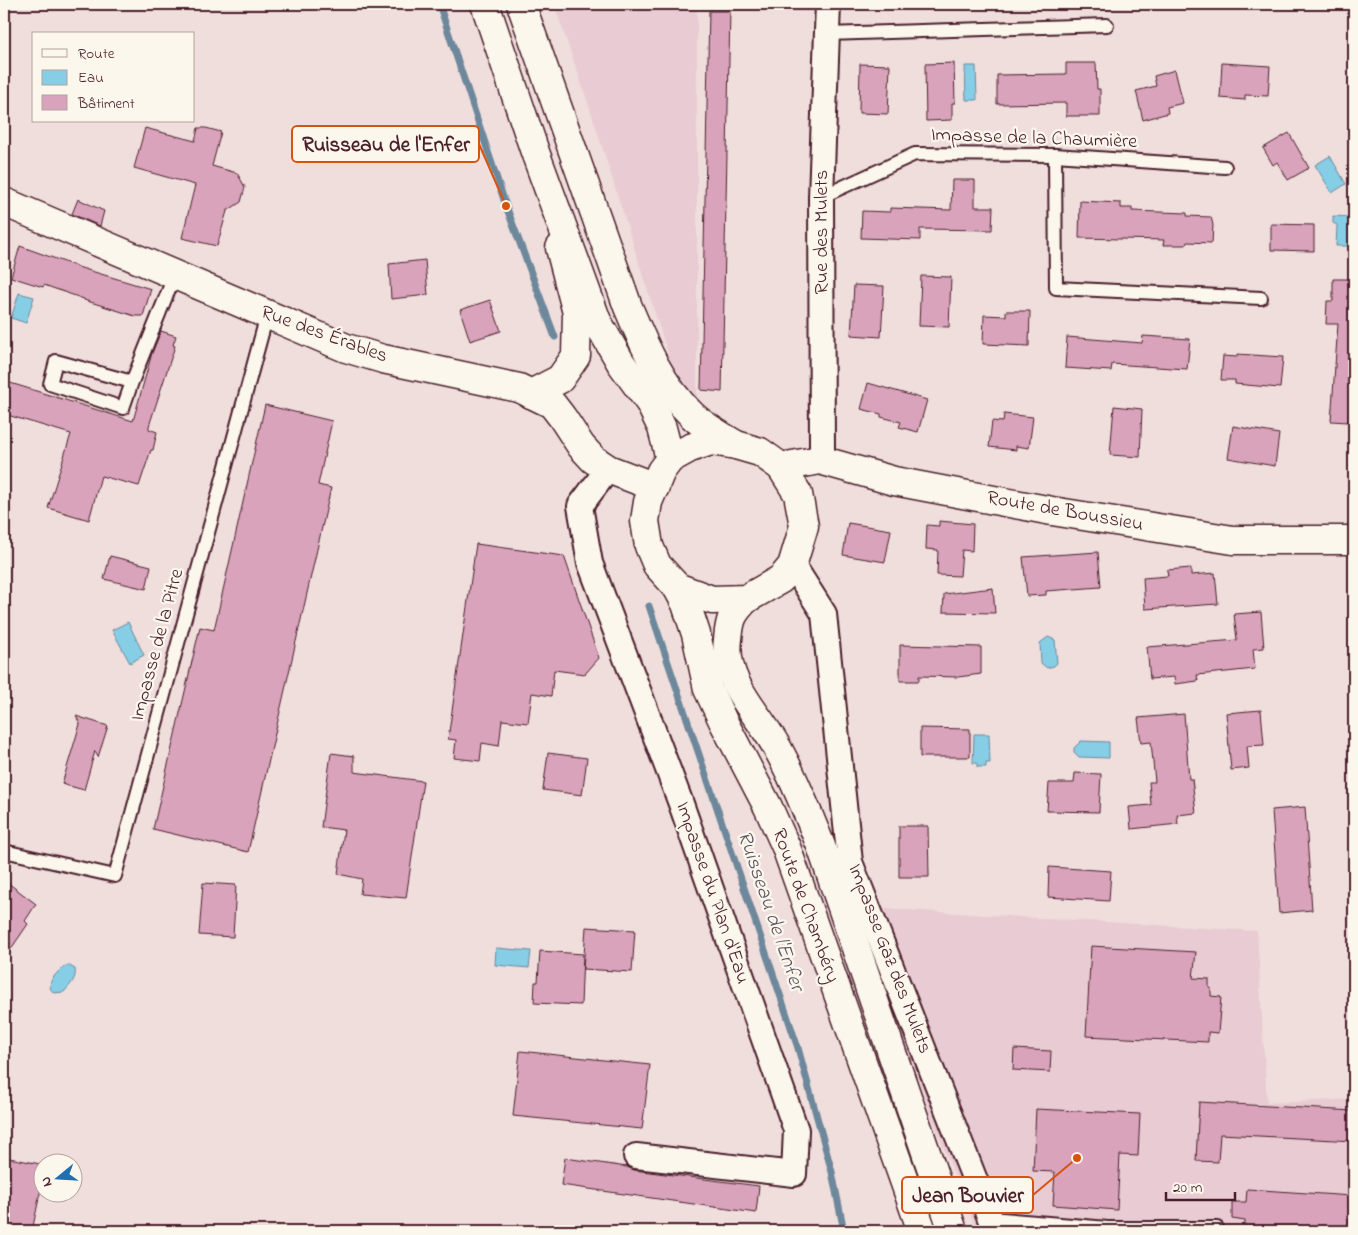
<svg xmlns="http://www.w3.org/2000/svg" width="1358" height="1235" font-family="'Indie Flower',sans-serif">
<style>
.built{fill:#e9ccd3}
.water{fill:#85cee5;stroke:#6d889b}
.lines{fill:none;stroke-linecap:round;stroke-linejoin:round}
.stream{stroke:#6d889b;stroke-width:7}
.building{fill:#d8a3bb;stroke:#4a1f2b}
.lane-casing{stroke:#4a1f2b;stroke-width:16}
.street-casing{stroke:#4a1f2b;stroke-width:28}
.secondary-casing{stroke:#4a1f2b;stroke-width:31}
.primary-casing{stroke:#4a1f2b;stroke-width:31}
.lane{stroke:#fbf7ec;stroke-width:12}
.street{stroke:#fbf7ec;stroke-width:24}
.secondary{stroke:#fbf7ec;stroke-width:28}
.primary{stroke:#fbf7ec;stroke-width:28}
.labels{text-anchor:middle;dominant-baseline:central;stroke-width:4.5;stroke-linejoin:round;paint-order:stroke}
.street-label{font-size:20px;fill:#4a1f2b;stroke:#fbf7ec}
.water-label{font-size:21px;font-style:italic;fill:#5c5463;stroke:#fbf7ec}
.leader{fill:none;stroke:#d8530f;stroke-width:2}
.callout-dot{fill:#d8530f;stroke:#fbf7ec;stroke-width:2}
.callout{fill:#fbf7ec;stroke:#d8530f;stroke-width:2}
.callout-label{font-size:21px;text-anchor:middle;font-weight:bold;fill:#4a1f2b}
</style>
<rect width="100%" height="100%" fill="#f0dedd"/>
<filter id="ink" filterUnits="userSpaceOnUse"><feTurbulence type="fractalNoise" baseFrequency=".02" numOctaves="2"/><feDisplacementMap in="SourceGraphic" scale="10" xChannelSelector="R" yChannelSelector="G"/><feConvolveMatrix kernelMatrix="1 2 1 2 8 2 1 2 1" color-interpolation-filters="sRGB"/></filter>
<g filter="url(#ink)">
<g class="built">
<path d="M554 4H813V12L697 9V398L673 370 590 109Z"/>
<path d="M856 907 1257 931 1267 1103 1354 1099V1231H977L932 1119Z"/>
</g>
<g class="water">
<path d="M965 66H976L977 100H966Z"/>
<path d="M1330 156 1346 184 1332 193 1315 165Z"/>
<path d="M1333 216 1353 217 1352 246H1336L1337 225 1333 223Z"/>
<path d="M19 293 34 297 26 323 11 318Z"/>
<path d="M128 622 144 655 130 663 112 630Z"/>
<path d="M1048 637 1055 640 1057 663 1054 666 1047 668 1041 663 1040 643Z"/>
<path d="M974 734H989L990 763H986V767H977V763H973Z"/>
<path d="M1081 741 1109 742V758L1079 757 1074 752V748Z"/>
<path d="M496 948 531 951 529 968 495 965Z"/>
<path d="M68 965 75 969C77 979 70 985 64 992L54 993C52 991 50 989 50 986 50 978 62 967 68 965Z"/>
</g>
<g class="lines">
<g class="stream">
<path d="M439 4 506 206 555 337"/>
<path d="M649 606 798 1048 832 1172 844 1231"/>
</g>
</g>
<g class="building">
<path d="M709 11H730L722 392 701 390Z"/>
<path d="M954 63 955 103H952V120L926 121 925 64Z"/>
<path d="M1066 63H1096L1097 89H1100V116H1066V103L997 104V75L1066 74Z"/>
<path d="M1222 63 1270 66 1268 96 1245 95V100L1220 98Z"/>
<path d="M860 64 890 65 888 114 859 113Z"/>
<path d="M1175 70 1183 103 1167 107 1168 113 1143 120 1136 91 1156 86 1154 76Z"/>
<path d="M145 128 195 141 198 128H206L221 132 212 166 237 173 245 187 241 202 227 211 217 246 182 238 195 185 134 168Z"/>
<path d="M1289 133 1309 168 1288 180 1277 162 1273 165 1263 148Z"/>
<path d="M952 180H975V207H993L992 230 920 229V240L861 238 862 211 890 212V208L951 210Z"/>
<path d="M78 199 104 211 100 226 72 214Z"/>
<path d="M1080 201 1121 203V208H1132V211L1187 213V216L1211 217 1213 225 1212 243 1187 242 1186 245H1163L1164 240 1079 238Z"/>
<path d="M1271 224 1314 225V251L1271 250Z"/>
<path d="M20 246 81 268 151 289 143 316H135L84 300V299L44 285 43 287 11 277Z"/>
<path d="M425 260 428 295 391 299 389 264Z"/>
<path d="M921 276 951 277 949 327 919 326Z"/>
<path d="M1333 279H1354V386L1348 422 1331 421 1338 324H1326L1327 301H1333Z"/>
<path d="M854 285 884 286 881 337 851 335Z"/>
<path d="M490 300 501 331 470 341 460 310Z"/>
<path d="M1006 311H1030L1029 346 983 344 984 315 1006 316Z"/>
<path d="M161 331 176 336 173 345 175 346 149 426V429L157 432 153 450H151L139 486 101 476 89 520 48 508 71 434 4 414V381L133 421 152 353Z"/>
<path d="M1143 336 1190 339 1187 369 1112 364 1111 371 1065 368 1067 337 1142 343Z"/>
<path d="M1237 354 1283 357 1280 388 1235 384V380H1221L1223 356 1237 357Z"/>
<path d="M868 383 927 400 918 432 899 427 901 422 881 417V414L861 409Z"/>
<path d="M265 405 332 421 318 485 331 488 248 852 153 829 200 627 214 630Z"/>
<path d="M1114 406 1142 409 1140 457 1110 455Z"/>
<path d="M1004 414 1033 417 1029 448 1016 446V450L989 447 992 421 1003 422Z"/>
<path d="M1233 426 1279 434 1275 466 1228 458Z"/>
<path d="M939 521 973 524 972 551 962 550 960 576 937 575 938 550 926 549 927 525 939 526Z"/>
<path d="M848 523 891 530 885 562 843 555Z"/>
<path d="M476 544 564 556 599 658 585 674 554 670 551 696 532 693 528 723 502 720 499 746 482 743 480 761 454 758 456 740 448 739Z"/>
<path d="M1098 552 1101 587 1046 591V595L1027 596 1023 557Z"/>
<path d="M110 556 151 566 146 589 104 579Z"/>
<path d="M1191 568V575L1215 573 1218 604 1145 609 1143 578 1168 576 1167 570Z"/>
<path d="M993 588 995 613 943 612 944 594Z"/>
<path d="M1261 612 1264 648 1253 649 1255 669 1197 675 1198 681 1175 684 1174 677 1150 679 1147 647 1237 640 1234 614Z"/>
<path d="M900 645 981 647V674L958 677 919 676V681H900Z"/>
<path d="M1261 710 1264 745 1247 746 1249 768 1231 770 1226 713Z"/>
<path d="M1184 714 1189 779H1192L1196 813 1177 815 1178 824 1131 829 1129 807 1151 805 1149 782H1155L1151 742 1141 743 1138 718Z"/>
<path d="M76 716 108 726 98 757 95 751 84 790 62 784 80 724Z"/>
<path d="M920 728 970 729V757H920Z"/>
<path d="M331 753 354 756V772L423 781 406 898 360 894 362 879 338 874 344 830 321 827Z"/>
<path d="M548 753 587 758 582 795 543 790Z"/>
<path d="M1075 773 1101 774 1099 812 1047 811 1049 783H1074Z"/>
<path d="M1305 807 1312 910 1279 913 1272 810Z"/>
<path d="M899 826H928L929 877H899Z"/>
<path d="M1049 867 1111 871 1109 901 1048 897Z"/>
<path d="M4 880 36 904 25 921 28 924 4 959Z"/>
<path d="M203 883 236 885 233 937 199 935Z"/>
<path d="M586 927 635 930 632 972 583 969Z"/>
<path d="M1091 946 1196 952 1193 978 1209 979V988H1211V996L1221 997 1218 1033 1208 1032V1042L1086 1036Z"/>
<path d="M540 951 583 954 581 1005 534 1003 535 982H538Z"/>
<path d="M1014 1049 1051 1051 1050 1072 1013 1070Z"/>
<path d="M520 1051 650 1065 642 1129 513 1116Z"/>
<path d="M1199 1102 1354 1111V1141L1220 1134 1218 1162 1196 1161Z"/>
<path d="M1036 1109 1140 1114 1138 1156 1120 1155 1117 1210 1053 1205 1055 1172 1033 1171Z"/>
<path d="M4 1157 40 1164 37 1182 42 1184 32 1231H4Z"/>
<path d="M565 1158 627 1167 634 1170 759 1186 756 1213 561 1185Z"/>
<path d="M1247 1189 1352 1196 1349 1231 1245 1230V1221L1232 1219V1202H1246Z"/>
</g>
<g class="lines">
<g class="lane-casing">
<g id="lane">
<path d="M827 34 1107 25"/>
<path d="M1055 155 1056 288 1261 298"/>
<path d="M821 197 915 154 1055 155 1225 167"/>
<path d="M132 382 123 408 50 384 56 361 132 382 175 274"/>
<path d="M4 851 115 876 267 315"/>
<path d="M990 1218 1108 1228H1217"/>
</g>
</g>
<g class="street-casing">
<g id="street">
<path d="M820 460 822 448 821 197 828 4"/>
<path d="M608 469 580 506 590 563 680 801 796 1130 794 1174 636 1156"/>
<path d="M792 566 798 573 824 614 850 862 995 1231"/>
</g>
</g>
<g class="secondary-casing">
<g id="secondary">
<path d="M4 202 346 348 383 359 519 388 552 404 562 417 581 446 593 459 608 469 655 487"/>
<path d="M531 394 560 379 576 356 577 313 560 248"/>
<path d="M781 467 820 460 894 481 1052 511 1233 540H1354"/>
</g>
</g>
<g class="primary-casing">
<g id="primary">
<path d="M485 4 535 152 597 321 621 363 650 403 662 428 670 459"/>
<path d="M521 4 628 307C644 345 661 386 692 415 704 427 722 436 736 445"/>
<path d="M711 441 736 445 760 452 781 467 798 494 804 526 792 566 781 579 746 599 712 600 677 587 657 565 649 546 645 521 648 502 661 471 670 459 690 448Z"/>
<path d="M677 587 686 604 696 634 708 689 723 721 768 807 786 847 922 1231"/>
<path d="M746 599C732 614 730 618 728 639 722 684 760 714 779 751 796 782 808 814 821 846L953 1231"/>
</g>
</g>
<use href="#lane" class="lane"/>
<use href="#street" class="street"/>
<use href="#secondary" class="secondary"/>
<use href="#primary" class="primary"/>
</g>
</g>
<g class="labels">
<g class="street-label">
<text transform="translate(1034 139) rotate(2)">Impasse de la Chaumière</text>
<text transform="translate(822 232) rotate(-90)">Rue des Mulets</text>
<text transform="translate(324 335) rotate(20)">Rue des Érables</text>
<text transform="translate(1065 512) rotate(10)">Route de Boussieu</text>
<text transform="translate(158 645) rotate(-75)">Impasse de la Pitre</text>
<text transform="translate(712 893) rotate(71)">Impasse du Plan d'Eau</text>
<text transform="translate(805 906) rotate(70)">Route de Chambéry</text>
<text transform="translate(889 959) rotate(69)">Impasse Gaz des Mulets</text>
</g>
<g class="water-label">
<text transform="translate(770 911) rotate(71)">Ruisseau de l'Enfer</text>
</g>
</g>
<path class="leader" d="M506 206L479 144M1077 1158L1033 1195"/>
<g class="callout-dot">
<circle cx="506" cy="206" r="5"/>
<circle cx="1077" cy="1158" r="5"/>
</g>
<g class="callout">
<rect x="292" y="126" width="187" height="36" rx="5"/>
<rect x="902" y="1177" width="131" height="36" rx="5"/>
</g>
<g class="callout-label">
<text x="386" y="151">Ruisseau de l'Enfer</text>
<text x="968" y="1202">Jean Bouvier</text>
</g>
<rect width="1358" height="1235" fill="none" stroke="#fbf7ec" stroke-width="20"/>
<rect x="10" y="10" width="1338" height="1215" fill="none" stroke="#4a1f2b" stroke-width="2" filter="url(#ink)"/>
<rect x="32" y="32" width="162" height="90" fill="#fbf7ec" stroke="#b4a19f"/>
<rect x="42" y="49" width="25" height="8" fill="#fbf7ec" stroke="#b4a19f"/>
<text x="78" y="58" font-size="15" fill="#4a1f2b">Route</text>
<rect x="42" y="70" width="25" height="15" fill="#85cee5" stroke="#b4a19f"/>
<text x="78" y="82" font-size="15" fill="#4a1f2b">Eau</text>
<rect x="42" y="95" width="25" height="15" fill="#d8a3bb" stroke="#b4a19f"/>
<text x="78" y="108" font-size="15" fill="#4a1f2b">Bâtiment</text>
<g transform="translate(58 1178) rotate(252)"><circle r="24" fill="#fbf7ec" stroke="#b4a19f"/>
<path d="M0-4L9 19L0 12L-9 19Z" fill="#1f6fb2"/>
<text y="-8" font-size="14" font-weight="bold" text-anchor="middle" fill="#4a1f2b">N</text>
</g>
<path d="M1166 1192v8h69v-8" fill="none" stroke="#4a1f2b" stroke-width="2.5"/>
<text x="1173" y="1192" font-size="15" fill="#4a1f2b" stroke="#fbf7ec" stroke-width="4" paint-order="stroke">20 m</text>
</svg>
